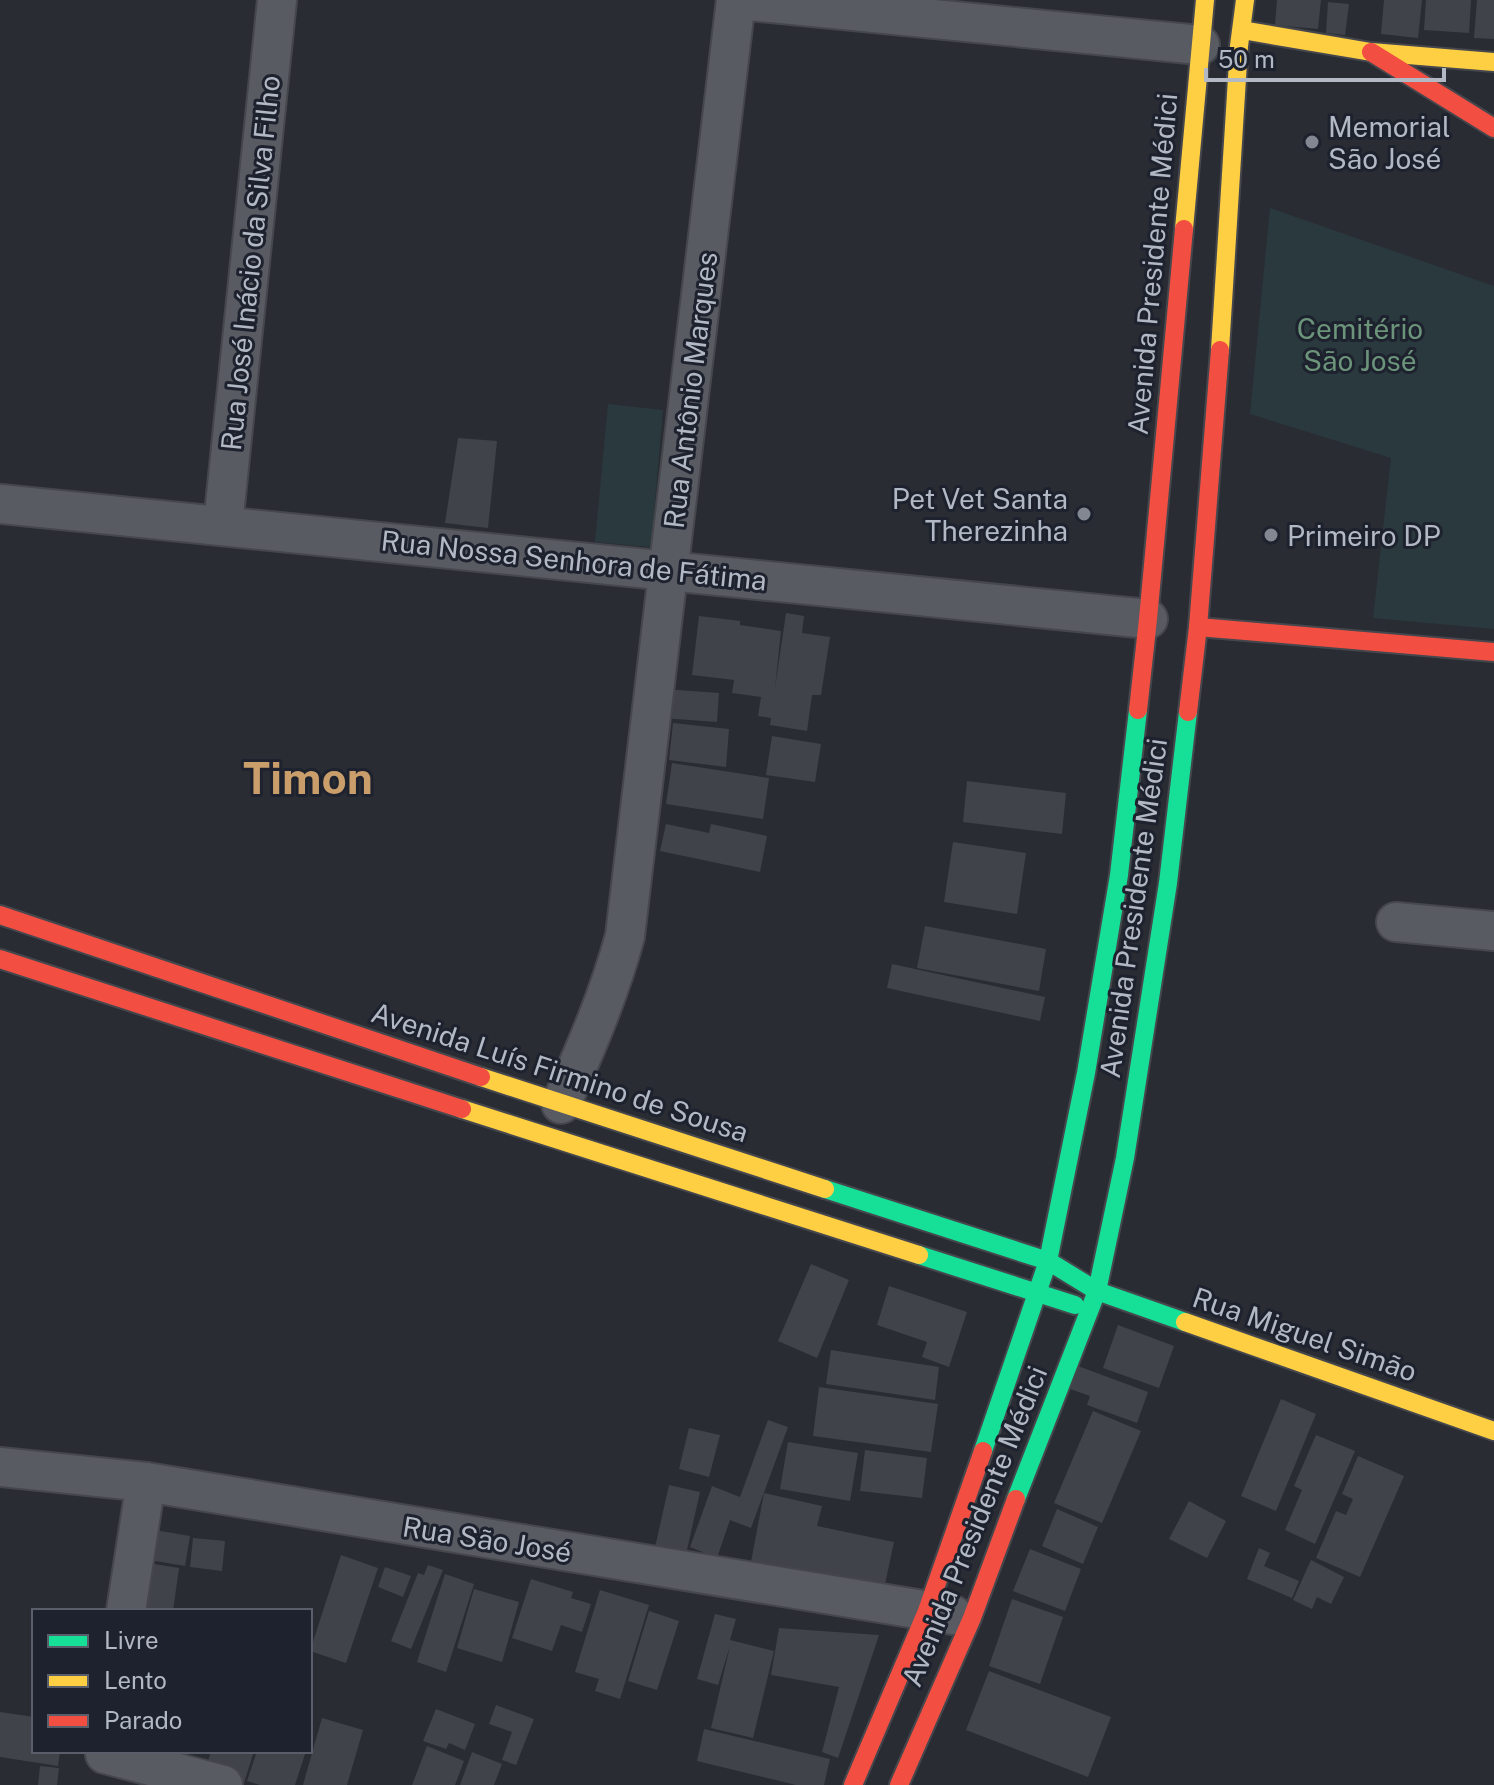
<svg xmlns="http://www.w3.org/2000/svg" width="1494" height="1785" font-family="'Public Sans',sans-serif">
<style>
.green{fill:#2a393d}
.building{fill:#404349}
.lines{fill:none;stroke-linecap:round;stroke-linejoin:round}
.street-casing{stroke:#45474d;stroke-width:42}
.fast-casing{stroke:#45474d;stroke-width:22}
.slow-casing{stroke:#45474d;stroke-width:22}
.jam-casing{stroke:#45474d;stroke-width:22}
.street{stroke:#595b62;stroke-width:38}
.fast{stroke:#16e098;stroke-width:18}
.slow{stroke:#ffcf43;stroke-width:18}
.jam{stroke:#f24e42;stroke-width:18}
.poi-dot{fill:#838792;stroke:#1d222e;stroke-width:3}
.labels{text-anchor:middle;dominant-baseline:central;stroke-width:6;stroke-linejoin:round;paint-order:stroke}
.poi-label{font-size:28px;fill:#b3b8c5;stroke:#1d222e;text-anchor:start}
.street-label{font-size:28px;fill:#b3b8c5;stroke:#1d222e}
.park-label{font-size:28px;fill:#6c947a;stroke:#1d222e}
.town-label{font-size:44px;font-weight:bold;fill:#c99e6a;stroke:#1d222e}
</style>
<rect width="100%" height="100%" fill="#292c33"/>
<g class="green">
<path d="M1270 208 1494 286V629L1373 618 1391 458 1250 414Z"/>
<path d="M608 404 663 410 651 547 595 542Z"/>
</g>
<g class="building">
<path d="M1277 0H1321L1318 29 1275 25Z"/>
<path d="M1384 0H1422L1418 38 1381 34Z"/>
<path d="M1426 0H1471L1469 33 1424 30Z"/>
<path d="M1477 0H1494V39L1474 38Z"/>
<path d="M1328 2 1349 4 1345 35 1326 33Z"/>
<path d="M458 438 497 441 488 528 445 523Z"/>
<path d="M786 613 804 616 802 633 830 637 821 695H812L807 731 770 725 771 718 758 716 761 697 732 693 734 680 692 675 699 616 740 621V625L781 631 775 688Z"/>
<path d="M664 689 719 693 717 722 662 718Z"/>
<path d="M673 723 729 729 726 767 669 760Z"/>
<path d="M772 736 821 744 815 782 766 775Z"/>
<path d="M672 763 769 778 763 819 666 804Z"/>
<path d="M967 781 1066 793 1062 834 963 822Z"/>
<path d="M666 824 709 833 711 824 767 836 760 872 660 851Z"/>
<path d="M953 842 1026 853 1017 914 944 902Z"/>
<path d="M925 926 1046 949 1039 991 917 968Z"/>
<path d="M892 964 1045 997 1040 1021 887 988Z"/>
<path d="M811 1264 849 1280 817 1358 778 1341Z"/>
<path d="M889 1286 967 1312 949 1367 922 1357 927 1342 877 1325Z"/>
<path d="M1118 1325 1174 1346 1159 1388 1103 1368Z"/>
<path d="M831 1350 939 1367 935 1400 826 1384Z"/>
<path d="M1078 1366 1148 1392 1137 1423 1087 1405 1090 1396 1070 1389Z"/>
<path d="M819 1387 938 1404 931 1452 813 1436Z"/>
<path d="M1281 1399 1316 1414 1276 1511 1241 1496Z"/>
<path d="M1093 1411 1141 1431 1102 1523 1054 1503Z"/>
<path d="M768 1420 788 1427 751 1528 730 1520 717 1558 690 1547 712 1486 740 1497Z"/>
<path d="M689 1428 720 1435 709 1477 679 1469Z"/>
<path d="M1316 1435 1355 1451 1315 1544 1285 1530 1302 1490 1294 1486Z"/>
<path d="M788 1442 858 1453 850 1501 780 1489Z"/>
<path d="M865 1450 927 1458 922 1498 860 1491Z"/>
<path d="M1358 1456 1404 1476 1360 1577 1316 1558 1336 1511 1346 1515 1353 1499 1342 1494Z"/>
<path d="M669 1485 700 1492 685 1559 654 1552Z"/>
<path d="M764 1493 822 1506 817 1526 894 1542 884 1589 751 1562Z"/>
<path d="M1189 1501 1226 1521 1207 1558 1169 1539Z"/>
<path d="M1057 1509 1098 1527 1083 1564 1042 1546Z"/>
<path d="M143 1528 190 1536 185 1566 138 1558Z"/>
<path d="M193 1538 225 1541 222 1571 190 1567Z"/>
<path d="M1259 1548 1270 1553 1264 1566 1299 1581 1292 1598 1247 1579Z"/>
<path d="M1030 1549 1081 1569 1065 1611 1013 1591Z"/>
<path d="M341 1555 378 1568 346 1663 310 1651Z"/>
<path d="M1311 1560 1344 1577 1331 1604 1317 1597 1312 1609 1293 1600Z"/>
<path d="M148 1563 179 1568 173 1611H129Z"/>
<path d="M428 1565 443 1570 411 1649 391 1641 418 1573 424 1575Z"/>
<path d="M385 1567 411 1576 403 1597 378 1587Z"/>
<path d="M445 1574 474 1584 446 1672 417 1662Z"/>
<path d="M531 1579 573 1592 571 1598 591 1604 582 1632 561 1625 552 1651 512 1638Z"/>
<path d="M474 1589 519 1602 502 1662 457 1648Z"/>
<path d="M600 1590 649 1605 620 1699 595 1691 599 1679 575 1672Z"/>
<path d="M1012 1599 1063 1617 1040 1684 989 1666Z"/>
<path d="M649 1611 679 1621 657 1690 628 1681Z"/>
<path d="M715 1614 736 1619 730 1640 774 1651 753 1738 711 1728 730 1646 718 1685 697 1679Z"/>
<path d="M779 1628 879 1635 838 1758 822 1752 839 1687 771 1675Z"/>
<path d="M989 1671 1111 1717 1088 1777 966 1730Z"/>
<path d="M496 1705 534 1719 516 1765 502 1760 512 1732 489 1724Z"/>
<path d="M436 1709 475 1724 465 1750 449 1743 446 1749 423 1741Z"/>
<path d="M0 1712 34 1717V1751H60L58 1766 0 1757Z"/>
<path d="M322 1718 363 1730 347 1785H303Z"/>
<path d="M704 1729 830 1759 824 1785H796L697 1761Z"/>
<path d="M427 1746 464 1761 455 1785H412Z"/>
<path d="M211 1751H254L244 1783 225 1777 204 1774Z"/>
<path d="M257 1751H306L295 1785H260L247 1781Z"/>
<path d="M472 1752 502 1764 494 1785H460Z"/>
<path d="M40 1766 59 1768 57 1785H38Z"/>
</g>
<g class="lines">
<g class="street-casing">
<g id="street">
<path d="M739 0 1200 45"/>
<path d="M0 504 1148 619"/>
<path d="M223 525 277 0"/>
<path d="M1396 922 1494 931"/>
<path d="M561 1104C586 1048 609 995 625 936L736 0"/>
<path d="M0 1467 146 1482 953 1615"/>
<path d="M126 1611 146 1482"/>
<path d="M105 1754 223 1785"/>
</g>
</g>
<g class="fast-casing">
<g id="fast">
<path d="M825 1189 1048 1261 1097 1291 1185 1322"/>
<path d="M919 1255 1075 1305"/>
<path d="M983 1451 1048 1261 1086 1073 1119 875 1138 710"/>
<path d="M1016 1499 1097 1291 1125 1158 1168 883 1188 712"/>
</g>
</g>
<g class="slow-casing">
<g id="slow">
<path d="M1242 30 1371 52 1494 62"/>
<path d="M1184 229 1205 0"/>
<path d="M1220 350 1239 46 1245 0"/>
<path d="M481 1077 825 1189"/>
<path d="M462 1109 919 1255"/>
<path d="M1185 1322 1494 1431"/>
</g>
</g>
<g class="jam-casing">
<g id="jam">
<path d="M1371 52 1494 128"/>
<path d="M1198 627 1494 652"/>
<path d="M1138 710 1148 619 1184 229"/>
<path d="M1188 712 1198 627 1220 350"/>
<path d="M0 915 481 1077"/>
<path d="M0 959 462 1109"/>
<path d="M853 1785 927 1611 983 1451"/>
<path d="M899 1785 972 1618 1016 1499"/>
</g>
</g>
<use href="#street" class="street"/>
<use href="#fast" class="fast"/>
<use href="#slow" class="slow"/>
<use href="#jam" class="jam"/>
</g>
<g class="poi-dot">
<circle cx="1312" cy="142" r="8"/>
<circle cx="1084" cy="514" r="8"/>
<circle cx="1271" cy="535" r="8"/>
</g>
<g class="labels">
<g class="poi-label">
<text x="1328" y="126">Memorial<tspan x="1328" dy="32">São José</tspan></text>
<text x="1068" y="498" text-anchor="end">Pet Vet Santa<tspan x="1068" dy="32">Therezinha</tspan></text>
<text x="1287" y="535">Primeiro DP</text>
</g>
<g class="street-label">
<text transform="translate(250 263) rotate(-84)">Rua José Inácio da Silva Filho</text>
<text transform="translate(1152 264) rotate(-85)">Avenida Presidente Médici</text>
<text transform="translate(690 390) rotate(-83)">Rua Antônio Marques</text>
<text transform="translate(574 560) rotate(6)">Rua Nossa Senhora de Fátima</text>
<text transform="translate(1133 908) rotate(-82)">Avenida Presidente Médici</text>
<text transform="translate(560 1072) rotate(18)">Avenida Luís Firmino de Sousa</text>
<text transform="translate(1305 1334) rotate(19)">Rua Miguel Simão</text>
<text transform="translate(974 1526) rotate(-68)">Avenida Presidente Médici</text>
<text transform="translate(487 1539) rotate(9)">Rua São José</text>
</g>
<g class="park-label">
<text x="1360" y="328">Cemitério<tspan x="1360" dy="32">São José</tspan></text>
</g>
<g class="town-label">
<text x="308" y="778">Timon</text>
</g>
</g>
<rect x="32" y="1609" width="280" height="144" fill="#1d222e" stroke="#595e6a" stroke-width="2"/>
<rect x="48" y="1635" width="40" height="12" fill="#16e098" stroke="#595e6a" stroke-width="2"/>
<text x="104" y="1649" font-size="24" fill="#b3b8c5">Livre</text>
<rect x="48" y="1675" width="40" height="12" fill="#ffcf43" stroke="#595e6a" stroke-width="2"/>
<text x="104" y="1689" font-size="24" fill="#b3b8c5">Lento</text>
<rect x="48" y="1715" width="40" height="12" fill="#f24e42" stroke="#595e6a" stroke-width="2"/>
<text x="104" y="1729" font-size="24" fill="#b3b8c5">Parado</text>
<path d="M1206 68v12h238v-12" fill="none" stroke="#b3b8c5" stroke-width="4"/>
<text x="1218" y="68" font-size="24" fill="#b3b8c5" stroke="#1d222e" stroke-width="6" paint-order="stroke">50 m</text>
</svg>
